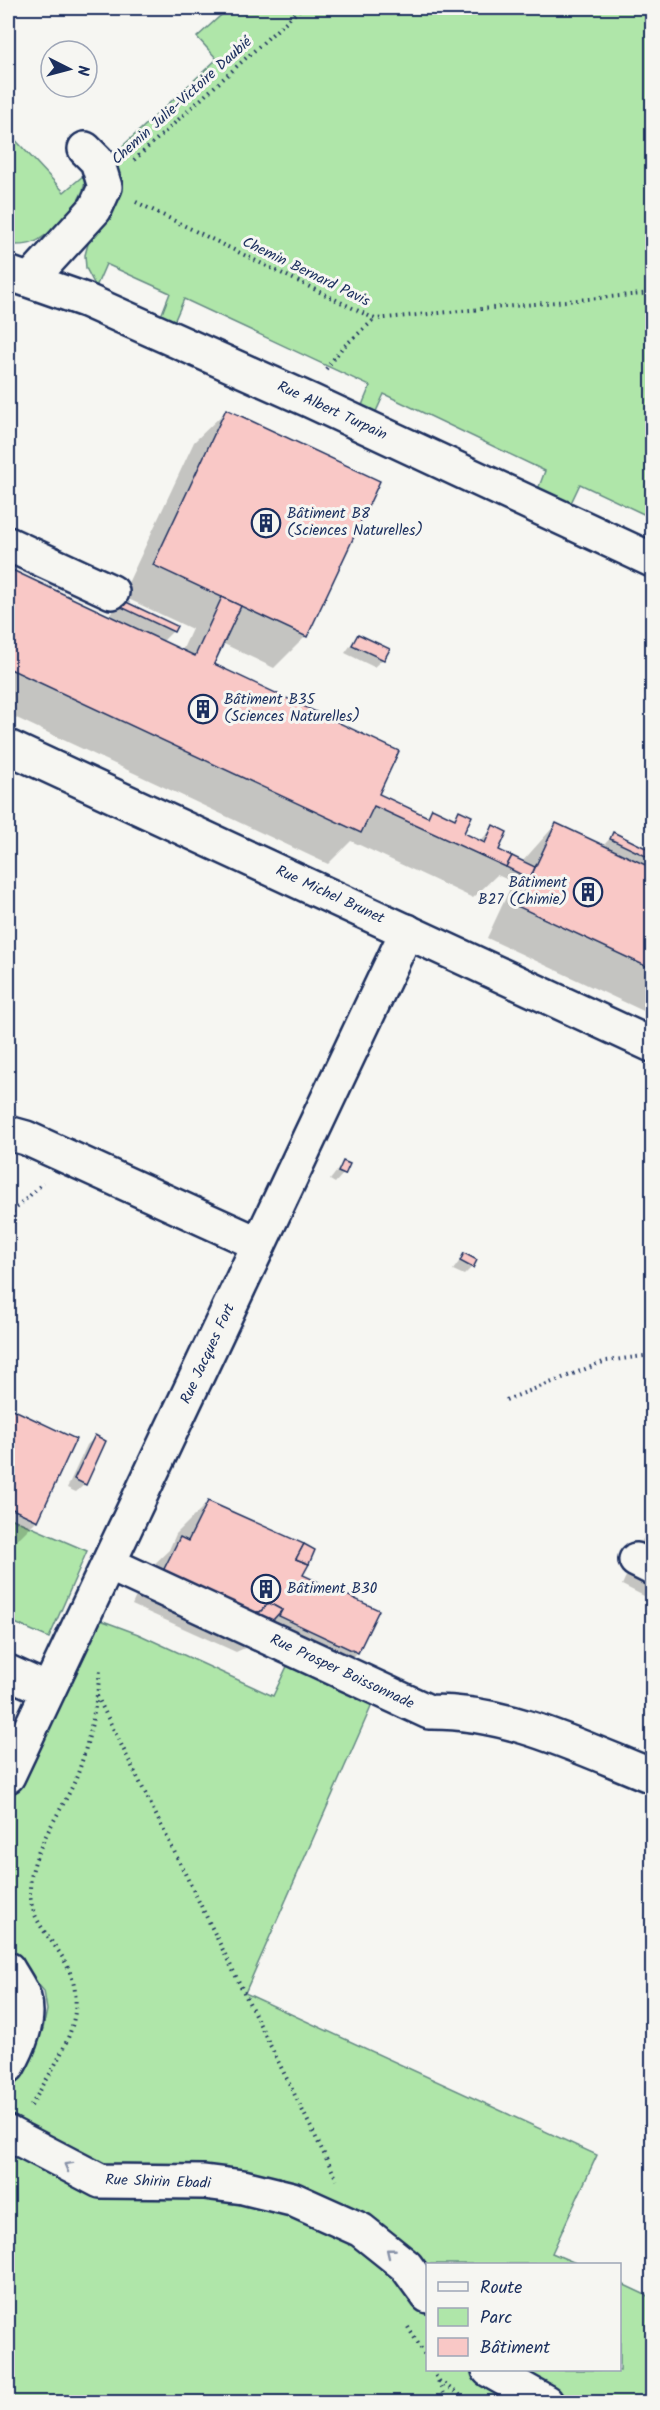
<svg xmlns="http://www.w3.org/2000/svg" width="660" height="2410" font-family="Kalam,sans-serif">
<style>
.green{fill:#afe6a9;stroke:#658a84;stroke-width:1.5}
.shadow{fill:#0003}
.building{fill:#f9c8c6;stroke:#1b2f5e;stroke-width:1.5}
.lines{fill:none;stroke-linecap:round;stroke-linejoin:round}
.minor-casing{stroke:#1b2f5e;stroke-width:38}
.path{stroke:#1b2f5e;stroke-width:4;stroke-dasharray:1.5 4.5;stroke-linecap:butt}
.minor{stroke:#f6f6f2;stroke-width:33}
.oneway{stroke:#8892a8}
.labels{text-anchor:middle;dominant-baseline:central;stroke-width:6;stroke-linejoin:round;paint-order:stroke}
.street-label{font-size:15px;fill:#1b2f5e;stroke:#f6f6f2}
.poi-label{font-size:15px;fill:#1b2f5e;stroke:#f6f6f2;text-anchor:start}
</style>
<rect width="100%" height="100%" fill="#f6f6f2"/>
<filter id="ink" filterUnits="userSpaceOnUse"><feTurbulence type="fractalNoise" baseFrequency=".0167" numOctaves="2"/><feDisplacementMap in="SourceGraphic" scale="12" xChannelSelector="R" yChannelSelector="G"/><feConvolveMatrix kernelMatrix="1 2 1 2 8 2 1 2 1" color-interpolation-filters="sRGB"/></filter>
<g filter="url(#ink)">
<g class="green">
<path d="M229 8H652V518L580 484 569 507 537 492 545 471 384 394 374 416 360 410 370 386 184 299 174 322 161 316 170 293 106 264 96 287 86 268 85 255 89 240 119 178 114 154 217 59 197 37Z"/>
<path d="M8 132 64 192 84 175C90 195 57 229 40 239 30 246 19 245 8 245Z"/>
<path d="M8 1517 87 1551 49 1638 8 1620Z"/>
<path d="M95 1618 138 1634 273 1696 290 1660 375 1698 245 1993 597 2155 552 2253 578 2264H428V2370H620V2283L652 2298V2402H8V2090L43 2029 47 2010 44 1991 8 1949V1803Z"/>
</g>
<g class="shadow">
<path d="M226 411 306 636 274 668 222 643 212 665 377 795 425 817 433 810 453 819 460 812 462 834 479 842 494 827 497 850 522 862 556 824 603 846 614 834 652 852V1015L487 938 513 882 497 875 473 898 351 841 328 864 8 714V570L108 616 122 602 173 631 162 642 182 651 192 629 122 596 194 442Z"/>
<path d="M358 635 383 659 374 667 345 653Z"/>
<path d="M343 1163 348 1165 343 1174 335 1183 330 1180Z"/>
<path d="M464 1255 472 1267 464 1275 453 1270Z"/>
<path d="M8 1409 74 1440 37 1520 10 1547 8 1546Z"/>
<path d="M95 1437 85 1484 76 1492 67 1488 87 1445Z"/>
<path d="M208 1502 301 1576 357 1652 326 1684 247 1647 236 1652 132 1605 148 1570 169 1550 176 1534Z"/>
<path d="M652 1519V1600L622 1585Z"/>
</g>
<g class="building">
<path d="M226 409 380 481 307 637 153 565Z"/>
<path d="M8 568 195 656 222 597 241 606 214 664 399 751 379 794 428 817 432 808 455 819 459 810 472 816 464 833 485 843 493 825 507 832 499 850 512 856 506 867 374 806 361 833 8 668Z"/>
<path d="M122 600 177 626 174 632 119 606Z"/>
<path d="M358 634 390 649 384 660 352 645Z"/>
<path d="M556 823 652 868V969L517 906Z"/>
<path d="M613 832 652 851V859L610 839Z"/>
<path d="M512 856 535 867 530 879 506 867Z"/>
<path d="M343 1161 350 1164 345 1175 338 1172Z"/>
<path d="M464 1253 477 1260 473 1268 460 1261Z"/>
<path d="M8 1407 76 1439 38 1521 8 1507Z"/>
<path d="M95 1435 106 1441 86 1485 74 1479Z"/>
<path d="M208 1501 304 1544 296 1559 309 1564 303 1575 379 1610 358 1653 279 1616 282 1610 269 1603 260 1612H250L162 1573 180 1537 188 1541Z"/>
<path d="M304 1544 315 1550 309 1564 296 1559Z"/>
<path d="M269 1603 282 1610 272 1621 248 1612H260Z"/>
</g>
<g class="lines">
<g class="minor-casing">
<g id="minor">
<path d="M8 273 85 300 311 401 652 560"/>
<path d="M30 280 95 209 105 187 97 161 85 149"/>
<path d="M8 544 112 592"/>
<path d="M8 747 652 1045"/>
<path d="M8 1133 26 1138 259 1244"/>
<path d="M636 1560 652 1568"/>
<path d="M109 1564 429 1712C509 1711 579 1747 652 1776"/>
<path d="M8 1672 48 1690"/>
<path d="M8 1776 407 931"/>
<path d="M8 1969C13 1978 21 1989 24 1998 31 2020 18 2049 8 2066"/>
<path d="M8 2133 100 2181 204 2182 243 2187 292 2199 361 2230 406 2266 428 2296"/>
<path d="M489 2370 546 2402"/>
</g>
</g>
<g class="path">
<path d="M134 160 301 8"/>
<path d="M136 202 375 319 652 293"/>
<path d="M326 369 342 348 375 319"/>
<path d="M8 1216 43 1183"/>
<path d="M506 1400 606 1361 652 1355"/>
<path d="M97 1696 337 2180"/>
<path d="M31 2106C61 2053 99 2007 57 1949 44 1931 31 1916 30 1893 29 1851 62 1813 77 1776 89 1743 97 1704 100 1669"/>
<path d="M408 2327 428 2360"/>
<path d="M433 2370 448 2402"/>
<path d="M439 2381 466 2399"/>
</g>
<use href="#minor" class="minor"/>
</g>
<defs><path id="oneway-chevron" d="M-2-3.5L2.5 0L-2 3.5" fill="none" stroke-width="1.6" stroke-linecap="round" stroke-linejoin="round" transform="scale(1.5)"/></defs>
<g class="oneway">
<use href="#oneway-chevron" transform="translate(68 2166) rotate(-151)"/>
<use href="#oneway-chevron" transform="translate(390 2252) rotate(-141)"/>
</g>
</g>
<defs>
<g id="building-ring" transform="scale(1.5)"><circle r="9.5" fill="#f6f6f2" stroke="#1b2f5e" stroke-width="1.5"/><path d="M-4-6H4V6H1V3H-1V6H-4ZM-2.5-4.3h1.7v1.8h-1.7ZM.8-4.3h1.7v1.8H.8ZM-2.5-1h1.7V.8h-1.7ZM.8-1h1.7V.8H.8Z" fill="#1b2f5e"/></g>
</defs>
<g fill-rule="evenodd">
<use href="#building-ring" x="266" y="523"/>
<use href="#building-ring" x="203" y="709"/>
<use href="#building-ring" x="588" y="892"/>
<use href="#building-ring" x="266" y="1589"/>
</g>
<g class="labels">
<g class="street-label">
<text transform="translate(182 101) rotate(-42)">Chemin Julie-Victoire Daubié</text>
<text transform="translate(306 272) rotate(26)">Chemin Bernard Pavis</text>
<text transform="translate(332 411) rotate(25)">Rue Albert Turpain</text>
<text transform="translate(330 895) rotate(25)">Rue Michel Brunet</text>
<text transform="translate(208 1354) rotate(-65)">Rue Jacques Fort</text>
<text transform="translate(342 1672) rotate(25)">Rue Prosper Boissonnade</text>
<text transform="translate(158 2182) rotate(2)">Rue Shirin Ebadi</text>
</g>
<g class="poi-label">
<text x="287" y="514">Bâtiment B8<tspan x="287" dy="17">(Sciences Naturelles)</tspan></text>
<text x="224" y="700">Bâtiment B35<tspan x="224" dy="17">(Sciences Naturelles)</tspan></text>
<text x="567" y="883" text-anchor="end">Bâtiment<tspan x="567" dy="17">B27 (Chimie)</tspan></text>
<text x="287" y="1589">Bâtiment B30</text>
</g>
</g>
<rect width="660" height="2410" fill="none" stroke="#f6f6f2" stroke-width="30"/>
<rect x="15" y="15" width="630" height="2380" fill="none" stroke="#1b2f5e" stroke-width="2" filter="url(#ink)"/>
<rect x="426" y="2263" width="195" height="108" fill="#f6f6f2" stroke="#9ea6b7" stroke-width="1.5"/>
<rect x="438" y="2282" width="30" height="9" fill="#f6f6f2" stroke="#9ea6b7" stroke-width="1.5"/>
<text x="480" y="2293" font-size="18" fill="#1b2f5e">Route</text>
<rect x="438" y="2308" width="30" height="18" fill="#afe6a9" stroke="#9ea6b7" stroke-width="1.5"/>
<text x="480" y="2323" font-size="18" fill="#1b2f5e">Parc</text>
<rect x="438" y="2338" width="30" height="18" fill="#f9c8c6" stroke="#9ea6b7" stroke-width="1.5"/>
<text x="480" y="2353" font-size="18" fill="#1b2f5e">Bâtiment</text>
<g transform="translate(69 69) rotate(96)"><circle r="28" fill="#f6f6f2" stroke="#9ea6b7" stroke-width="1.5"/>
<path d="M0-4.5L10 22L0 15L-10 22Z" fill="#1b2f5e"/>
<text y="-9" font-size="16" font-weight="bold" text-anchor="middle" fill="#1b2f5e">N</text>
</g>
</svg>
